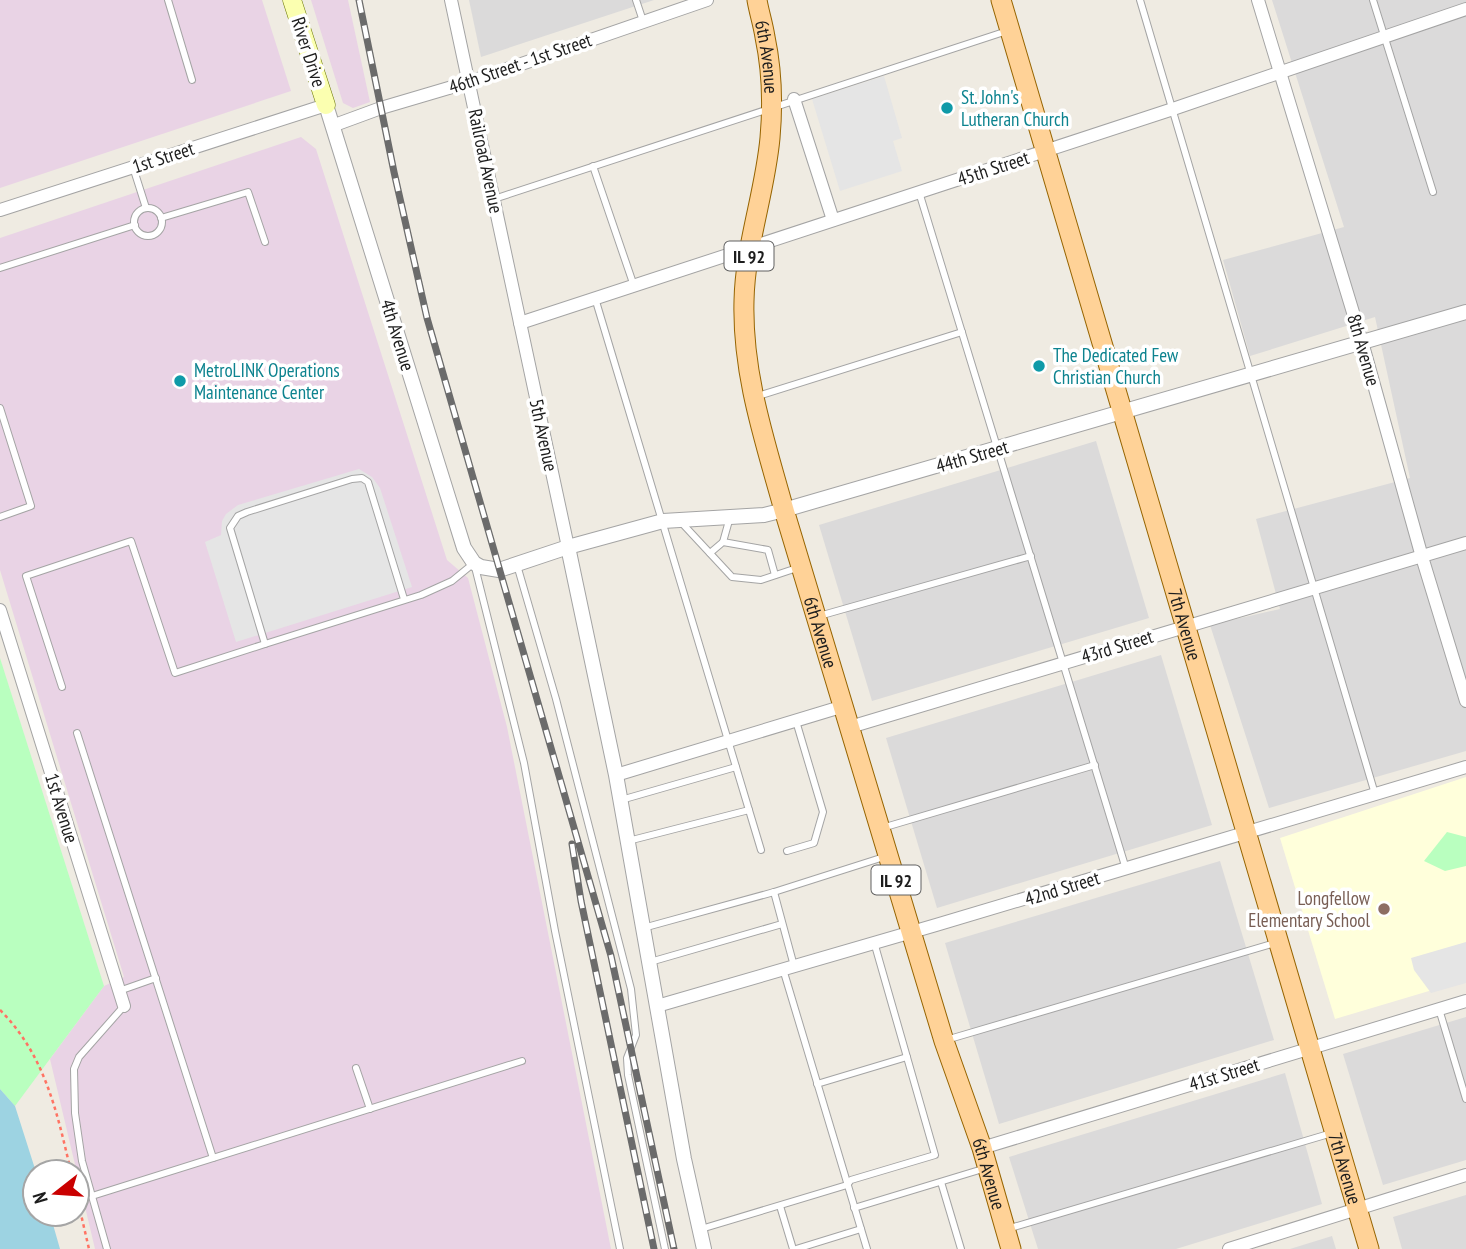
<svg xmlns="http://www.w3.org/2000/svg" width="1466" height="1249" font-family="'PT Sans Narrow',sans-serif">
<style>
.residential{fill:#dbdada}
.industrial{fill:#e9d3e5}
.education{fill:#ffffdb}
.park{fill:#b9ffbf}
.parking{fill:#e5e5e5}
.water{fill:#9dd3e2}
.lines{fill:none;stroke-linecap:round;stroke-linejoin:round}
.service-casing{stroke:#a4a4a4;stroke-width:8}
.minor-casing{stroke:#a4a4a4;stroke-width:14}
.tertiary-casing{stroke:#a4a4a4;stroke-width:16}
.secondary-casing{stroke:#6b7800;stroke-width:19}
.primary-casing{stroke:#966400;stroke-width:21}
.path{stroke:#ff7363;stroke-width:2.5;stroke-dasharray:3.5 3.5;stroke-linecap:butt}
.service{stroke:#fff;stroke-width:6}
.minor{stroke:#fff;stroke-width:12}
.tertiary{stroke:#fff;stroke-width:14}
.secondary{stroke:#fbffb0;stroke-width:18}
.primary{stroke:#ffd297;stroke-width:19}
.rail-casing{stroke:#6b6b6b;stroke-width:7}
.rail{stroke:#fff;stroke-width:4.5;stroke-dasharray:13;stroke-linecap:butt}
.culture-dot{fill:#0f9aa8;stroke:#fff;stroke-width:2.5}
.education-dot{fill:#8d6e63;stroke:#fff;stroke-width:2.5}
.labels{text-anchor:middle;dominant-baseline:central;stroke-width:7;stroke-linejoin:round;paint-order:stroke}
.shield{fill:#fff;stroke:#616161;stroke-width:2}
.shield-label{font-size:18px;font-weight:bold;fill:#1d1d1d}
.street-label{font-size:19px;fill:#1d1d1d;stroke:#fff}
.culture-label{font-size:19px;fill:#0d838f;stroke:#fff;text-anchor:start}
.education-label{font-size:19px;fill:#785e54;stroke:#fff;text-anchor:end}
</style>
<rect width="100%" height="100%" fill="#efebe2"/>
<g class="residential">
<path d="M469 0H654L481 57Z"/>
<path d="M1272 0H1466V751L1269 808 1210 625 1280 609 1256 519 1410 478 1375 317 1250 356 1223 260 1344 227Z"/>
<path d="M1096 441 1149 618 872 701 819 525Z"/>
<path d="M1161 655 1212 825 937 908 886 738Z"/>
<path d="M1220 861 1274 1040 999 1124 945 943Z"/>
<path d="M1466 1017V1160L1383 1185 1343 1054Z"/>
<path d="M1285 1073 1322 1204 1176 1249H1038L1009 1157Z"/>
<path d="M1466 1195V1249H1402L1393 1217Z"/>
<path d="M1332 1236 1336 1249H1290Z"/>
</g>
<g class="industrial">
<path d="M0 0H262L291 91 0 188Z"/>
<path d="M311 0H348L370 102 353 108 343 103Z"/>
<path d="M301 137 316 149 447 560 468 578 507 727 611 1249H95L50 1059 104 986 124 977 0 570V238Z"/>
</g>
<path class="education" d="M1466 777V980L1335 1019 1280 838Z"/>
<g class="park">
<path d="M0 658 104 986 15 1106 0 1089Z"/>
<path d="M1447 832 1466 837V866L1445 871 1424 861Z"/>
</g>
<g class="parking">
<path d="M884 76 902 138 893 141 902 171 840 191 812 99Z"/>
<path d="M359 469 372 477 380 488 412 587 236 642 205 542 221 535 222 521 226 514 238 505Z"/>
<path d="M1466 942V983L1431 993 1414 970 1411 958Z"/>
</g>
<path class="water" d="M0 1089 15 1106 36 1172 35 1214H50L60 1249H0Z"/>
<g class="lines">
<g class="service-casing">
<g id="service">
<path d="M168 0 192 80"/>
<path d="M636 0 643 21"/>
<path d="M1140 0 1375 794"/>
<path d="M1373 0 1433 192"/>
<path d="M593 166 634 286"/>
<path d="M133 167 146 208"/>
<path d="M919 192 1126 869"/>
<path d="M494 199 1007 31"/>
<circle cx="148" cy="222" r="14"/>
<path d="M161 218 248 192 265 242"/>
<path d="M0 268 135 225"/>
<path d="M595 298 761 850"/>
<path d="M758 396 962 332"/>
<path d="M0 408 31 506 0 517"/>
<path d="M680 521 732 577 761 580 800 567"/>
<path d="M723 542 730 517"/>
<path d="M710 553 723 542 768 550 775 575"/>
<path d="M517 565 556 699 631 989 636 1035 627 1058 628 1075 665 1249"/>
<path d="M404 599 368 482 362 478 352 479 247 512 238 516 230 528 265 644 421 595 452 581 474 563 524 763 555 931 620 1249"/>
<path d="M819 616 1031 556"/>
<path d="M62 687 26 576 131 541 175 673 265 644"/>
<path d="M77 733 213 1158"/>
<path d="M621 800 736 767"/>
<path d="M882 828 1095 765"/>
<path d="M628 841 749 810"/>
<path d="M787 851 814 843 823 812 796 721"/>
<path d="M774 892 794 966"/>
<path d="M643 928 774 892 887 856"/>
<path d="M650 962 782 924"/>
<path d="M783 969 867 1249"/>
<path d="M119 991 156 978"/>
<path d="M1439 1009 1466 1099"/>
<path d="M946 1040 1275 943"/>
<path d="M356 1068 370 1109"/>
<path d="M817 1084 907 1057"/>
<path d="M941 1182 961 1249"/>
<path d="M92 1196 522 1061"/>
<path d="M780 1206 793 1249"/>
<path d="M854 1208 986 1168"/>
<path d="M701 1229 847 1185 851 1180 935 1155 874 942"/>
<path d="M1007 1229 1332 1133"/>
<path d="M107 1249 82 1161 75 1113 74 1069 79 1057 124 1006"/>
<path d="M796 1249 861 1229"/>
</g>
</g>
<g class="minor-casing">
<g id="minor">
<path d="M451 0 568 547"/>
<path d="M1258 0 1362 342 1422 557 1466 701"/>
<path d="M794 99 833 220"/>
<path d="M332 126 381 108 469 82 707 0"/>
<path d="M0 210 326 105"/>
<path d="M520 323 1173 109 1466 9"/>
<path d="M0 610 124 1006"/>
<path d="M850 727 1466 543"/>
<path d="M616 775 844 706"/>
<path d="M657 1006 936 925 1466 767"/>
<path d="M982 1148 1466 1001"/>
<path d="M1229 1249 1466 1175"/>
</g>
</g>
<g class="tertiary-casing">
<g id="tertiary">
<path d="M326 105 464 548 474 563 481 567 499 570 568 547 663 521 764 515 784 510 1466 312"/>
<path d="M568 547 616 775 684 1159 704 1249"/>
</g>
</g>
<g class="secondary-casing">
<path id="secondary" d="M292 0 326 105"/>
</g>
<g class="primary-casing">
<g id="primary">
<path id="s1" d="M757 0C759 12 763 24 765 37 772 70 773 104 770 138 765 193 745 246 744 301 742 374 765 441 784 510L944 1041 982 1148 1011 1249"/>
<path id="s2" d="M1001 0 1369 1249"/>
</g>
</g>
<g class="path">
<path d="M0 1010C45 1055 57 1112 71 1172"/>
<path d="M77 1197 89 1249"/>
</g>
<use href="#service" class="service"/>
<use href="#minor" class="minor"/>
<use href="#tertiary" class="tertiary"/>
<use href="#secondary" class="secondary"/>
<use href="#primary" class="primary"/>
<g class="rail-casing">
<g id="rail">
<path d="M359 0 394 172 427 318 611 956 674 1249"/>
<path d="M572 844 581 901 654 1249"/>
</g>
</g>
<use href="#rail" class="rail"/>
</g>
<g class="culture-dot">
<circle cx="947" cy="108" r="7"/>
<circle cx="1039" cy="366" r="7"/>
<circle cx="180" cy="381" r="7"/>
</g>
<circle class="education-dot" cx="1384" cy="909" r="7"/>
<g class="labels">
<g class="shield">
<rect x="724.5" y="241.5" width="49" height="29" rx="5"/>
<rect x="871.5" y="865.5" width="49" height="29" rx="5"/>
</g>
<g class="shield-label">
<text x="749" y="256">IL 92</text>
<text x="896" y="880">IL 92</text>
</g>
<g class="street-label">
<text transform="translate(309 52) rotate(72)">River Drive</text>
<text stroke="none"><textPath href="#s1" startOffset="58">6th Avenue</textPath></text>
<text transform="translate(520 63) rotate(-19)">46th Street - 1st Street</text>
<text transform="translate(163 157) rotate(-18)">1st Street</text>
<text transform="translate(486 161) rotate(78)">Railroad Avenue</text>
<text transform="translate(993 168) rotate(-18)">45th Street</text>
<text transform="translate(398 335) rotate(73)">4th Avenue</text>
<text transform="translate(1364 350) rotate(74)">8th Avenue</text>
<text transform="translate(544 435) rotate(78)">5th Avenue</text>
<text transform="translate(972 456) rotate(-16)">44th Street</text>
<text stroke="none"><textPath href="#s2" startOffset="651">7th Avenue</textPath></text>
<text stroke="none"><textPath href="#s1" startOffset="646">6th Avenue</textPath></text>
<text transform="translate(1117 646) rotate(-17)">43rd Street</text>
<text transform="translate(62 808) rotate(73)">1st Avenue</text>
<text transform="translate(1062 888) rotate(-17)">42nd Street</text>
<text transform="translate(1224 1074) rotate(-17)">41st Street</text>
<text stroke="none"><textPath href="#s2" startOffset="1218">7th Avenue</textPath></text>
<text stroke="none"><textPath href="#s1" startOffset="1213">6th Avenue</textPath></text>
</g>
<g class="culture-label">
<text x="961" y="97">St. John's<tspan x="961" dy="22">Lutheran Church</tspan></text>
<text x="1053" y="355">The Dedicated Few<tspan x="1053" dy="22">Christian Church</tspan></text>
<text x="194" y="370">MetroLINK Operations<tspan x="194" dy="22">Maintenance Center</tspan></text>
</g>
<g class="education-label">
<text x="1370" y="898">Longfellow<tspan x="1370" dy="22">Elementary School</tspan></text>
</g>
</g>
<g transform="translate(56 1193) rotate(253)"><circle r="33" fill="#ffffff" stroke="#a5a5a5" stroke-width="2"/>
<path d="M0-5L12 26L0 18L-12 26Z" fill="#ca0000"/>
<text y="-10" font-size="19" font-weight="bold" text-anchor="middle" fill="#1d1d1d">N</text>
</g>
</svg>
